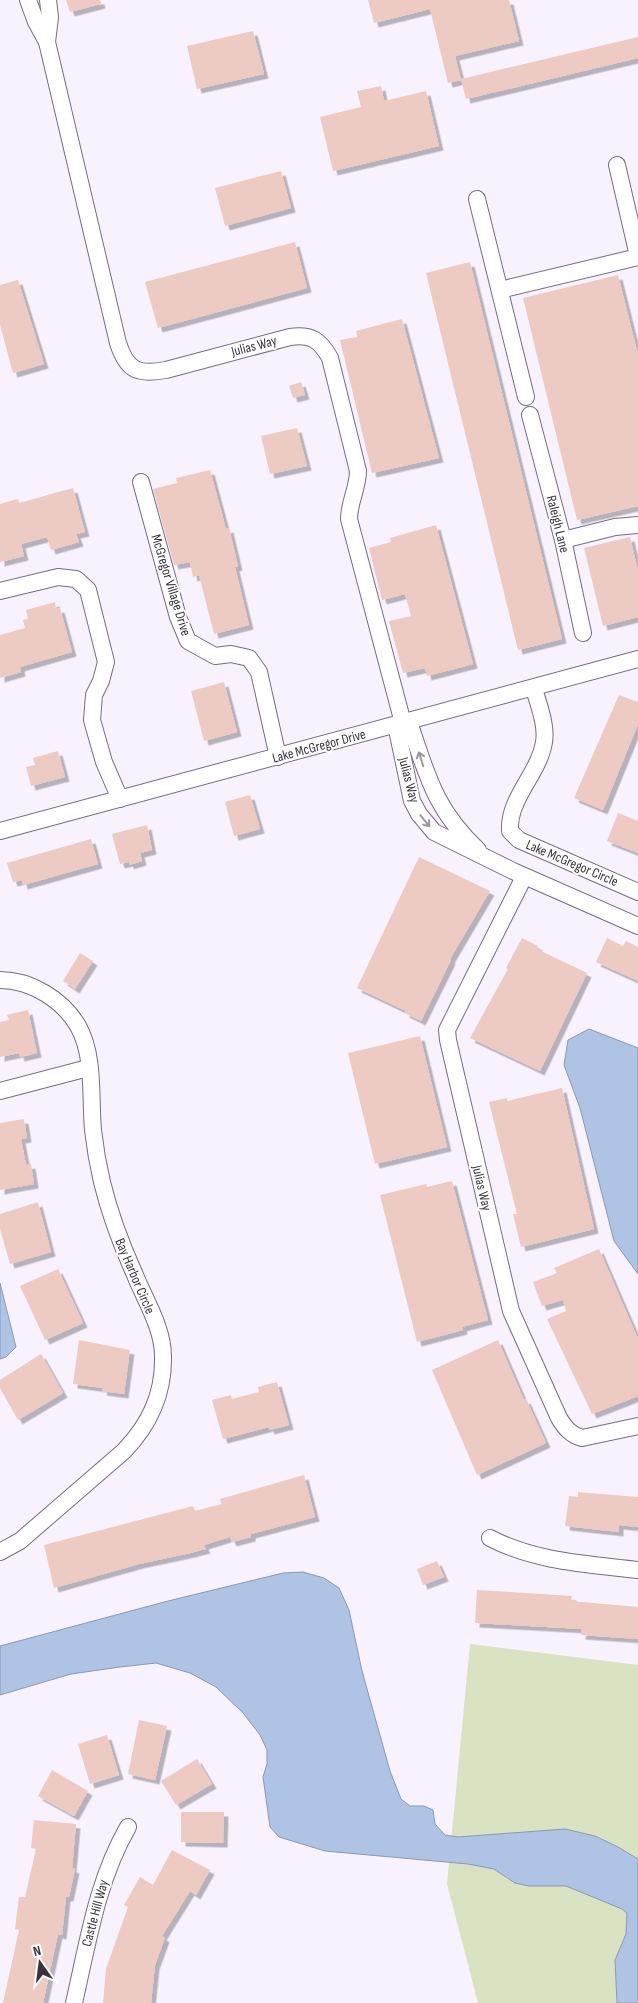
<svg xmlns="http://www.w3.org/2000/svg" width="638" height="2003" font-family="'Sofia Sans Condensed',sans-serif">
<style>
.green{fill:#d9e3c1}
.water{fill:#afc3e5;stroke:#8b98b3}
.building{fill:#edcac2;filter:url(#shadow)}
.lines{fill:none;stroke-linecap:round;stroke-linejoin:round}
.minor-casing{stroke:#786b85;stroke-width:18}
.minor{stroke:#fff;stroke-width:16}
.oneway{stroke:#9c989e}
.labels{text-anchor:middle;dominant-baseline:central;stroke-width:4;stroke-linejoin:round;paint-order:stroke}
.street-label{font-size:14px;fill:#38323e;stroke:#fff}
</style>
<defs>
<filter id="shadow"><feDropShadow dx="4.5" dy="4.5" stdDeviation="0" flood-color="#0004"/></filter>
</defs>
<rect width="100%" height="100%" fill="#f8f2fe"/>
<path class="green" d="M470 1644 638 1665V2003H478L447 1884Z"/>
<g class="water">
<path d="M589 1029 638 1048V1274L614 1241 580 1108 564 1065 568 1040Z"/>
<path d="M0 1283 16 1347 6 1357 0 1359Z"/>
<path d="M303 1572 324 1578 339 1588 349 1610 362 1671 390 1771 401 1799 410 1806H424L433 1810 435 1824 445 1835 458 1837 565 1829 595 1836 618 1847 638 1859V2003H617L615 1960 626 1934 627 1913 622 1909 566 1886H529L515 1883 494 1869 468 1864 325 1851 279 1837 270 1827 263 1777 267 1764V1750L260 1735 243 1713 216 1687 190 1673 156 1663 120 1667 71 1674 0 1695V1646L168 1601 283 1573Z"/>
</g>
<g class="building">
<path d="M66 0H100L101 4 70 12Z"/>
<path d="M368 0H509L519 41 455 56 461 80 448 83 430 9 374 23Z"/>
<path d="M253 31 264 74 197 89 187 46Z"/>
<path d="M638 37V58L466 99 461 79Z"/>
<path d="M381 86 384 101 426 91 439 146 333 171 320 117 361 107 357 91Z"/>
<path d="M281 171 291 208 225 226 215 188Z"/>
<path d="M295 242 307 288 158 328 145 282Z"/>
<path d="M470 262 562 639 518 650 426 273Z"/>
<path d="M618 275 638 355V506L577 520 523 298Z"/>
<path d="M18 280 44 364 13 373 0 325V285Z"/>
<path d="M402 319 439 458 372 473 340 340 357 337 356 331Z"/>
<path d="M301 382 305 395 293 398 289 386Z"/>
<path d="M297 428 307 466 270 474 261 436Z"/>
<path d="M210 470 226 529 229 528 238 566 235 567 249 625 214 634 199 575 193 577 190 562 174 565 153 489 177 483 176 478Z"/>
<path d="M73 488 85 532 76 534 79 542 51 550 47 537 21 544 24 556 0 562V504L18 499 19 503Z"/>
<path d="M436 525 473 664 427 676 425 668 403 673 389 621 411 616 405 594 382 600 369 548 391 542 390 538Z"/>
<path d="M630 537 638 571V617L603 626 584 548Z"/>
<path d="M55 602 56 609 60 608 72 652 20 667 21 672 0 678V635L25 628 23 620 28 619 26 610Z"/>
<path d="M224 682 237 732 204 741 191 691Z"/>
<path d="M619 695 638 702V724L603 810 574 798Z"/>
<path d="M58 751 65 777 31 786 26 767 35 765 33 758Z"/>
<path d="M250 795 260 829 234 836 225 802Z"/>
<path d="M618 813 638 821V853L607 841Z"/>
<path d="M147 825 152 850 140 853 142 861 129 865V862L120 864 112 834Z"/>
<path d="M91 839 98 864 23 885 22 880 13 882 7 863Z"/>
<path d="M419 857 490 891 450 959 451 960 421 1021 405 1013 406 1011 357 988Z"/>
<path d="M522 938 538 946 537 949 587 973 540 1071 470 1038 508 969 506 968Z"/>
<path d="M607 938 623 946 626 941 638 947V981L596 962Z"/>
<path d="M80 953 93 961 75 989 63 981Z"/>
<path d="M28 1010 37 1053 20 1057 19 1053 0 1057V1022L9 1020 7 1015Z"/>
<path d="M420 1036 447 1147 375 1164 348 1053Z"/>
<path d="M562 1088 594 1229 521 1247 513 1214H517L489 1102 507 1098V1101Z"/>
<path d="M24 1119 27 1138 21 1139 26 1165 31 1164 34 1184 0 1190V1123Z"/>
<path d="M452 1181 488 1320 462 1327 463 1330 417 1342 380 1195 426 1184 427 1187Z"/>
<path d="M38 1202 51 1252 10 1264 0 1229V1214Z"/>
<path d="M599 1249 638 1339V1396L592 1414 547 1319 566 1311 563 1300 542 1306 533 1282 557 1273 554 1268Z"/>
<path d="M58 1269 83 1323 45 1340 20 1286Z"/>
<path d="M79 1340 130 1350 124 1394 102 1391 103 1388 73 1384Z"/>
<path d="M498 1340 524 1400 526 1399 546 1443 477 1475 432 1370Z"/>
<path d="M41 1354 63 1393 18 1420 0 1388V1380Z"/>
<path d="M277 1382 289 1425 270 1430 269 1427 223 1439 212 1400 231 1395 232 1399 259 1392 258 1387Z"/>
<path d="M304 1475 315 1517 251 1534V1537L232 1542 230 1537 204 1545 206 1549 186 1554 139 1564 54 1588 44 1545 193 1506 195 1511 222 1504 220 1499Z"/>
<path d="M578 1492 638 1497V1527L619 1525V1532L565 1526 569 1496 578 1497Z"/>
<path d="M437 1561 444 1577 423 1585 417 1569Z"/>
<path d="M477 1590 572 1596 571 1601 638 1607V1639L581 1635 582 1629 475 1623Z"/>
<path d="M139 1720 167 1726 155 1780 128 1774Z"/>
<path d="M107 1735 119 1775 90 1784 78 1744Z"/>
<path d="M197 1759 212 1784 176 1805 161 1781Z"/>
<path d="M52 1770 88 1791 74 1816 38 1796Z"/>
<path d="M181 1812H224L223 1843 181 1842Z"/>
<path d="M34 1820 76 1824 72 1868 75 1869 69 1897H66L62 1935 58 1934 43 2003H3L19 1930 15 1929 19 1897H25L36 1849 31 1848Z"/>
<path d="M172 1850 210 1870 196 1895 190 1891 162 1936 165 1938 155 1965 151 2003H103L106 1969 128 1907 124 1905 140 1877 153 1885Z"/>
</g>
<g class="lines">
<g class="minor-casing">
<g id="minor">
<path d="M28 0 36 22 47 42 118 343C127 371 138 375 166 370L290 337C311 334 320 340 330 358L358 471C358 488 349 502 349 519L403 723"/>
<path d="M47 42 50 17 48 0"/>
<path d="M617 165 638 256"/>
<path d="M477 199 526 397"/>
<path d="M500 290 638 257"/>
<path d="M530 415 563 540 583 633"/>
<path d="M141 482 178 617 188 641 215 656 231 654 249 658 259 672 278 757"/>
<path d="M563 540 615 527 638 525"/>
<path d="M0 591 58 577 76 579 88 590 106 662 101 681 94 695 92 720 104 762 120 799"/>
<path d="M534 688C538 704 547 725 544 742 539 774 508 798 510 831L519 840 638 892"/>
<path d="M409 722C427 775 435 810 478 850"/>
<path d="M396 725 412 801 419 814 434 832 513 871 638 926"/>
<path d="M0 831 638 659"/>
<path d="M524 877 447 1030 448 1040 511 1311 559 1418C565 1428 571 1435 582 1438L638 1426"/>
<path d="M0 980C31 980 63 1000 78 1026 95 1056 90 1097 93 1130 95 1148 98 1165 102 1182 110 1215 121 1244 135 1275 145 1300 163 1328 163 1356 164 1394 150 1424 124 1451L20 1541 0 1552"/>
<path d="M0 1091 88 1068"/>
<path d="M490 1538C536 1562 587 1564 638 1570"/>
<path d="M74 2003C88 1942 97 1881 128 1827"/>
</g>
</g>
<use href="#minor" class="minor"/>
</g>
<defs><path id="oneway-shaft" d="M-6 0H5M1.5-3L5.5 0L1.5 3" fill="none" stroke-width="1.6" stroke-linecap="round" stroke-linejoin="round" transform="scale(1.25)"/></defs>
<g class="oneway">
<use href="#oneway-shaft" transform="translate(421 759) rotate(-107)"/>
<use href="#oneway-shaft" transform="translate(425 821) rotate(51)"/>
</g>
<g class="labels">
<g class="street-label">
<text transform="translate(254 346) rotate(-15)">Julias Way</text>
<text transform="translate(558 524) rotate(76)">Raleigh Lane</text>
<text transform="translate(171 585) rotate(73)">McGregor Village Drive</text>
<text transform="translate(319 746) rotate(-15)">Lake McGregor Drive</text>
<text transform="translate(409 780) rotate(75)">Julias Way</text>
<text transform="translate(572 863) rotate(23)">Lake McGregor Circle</text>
<text transform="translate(482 1188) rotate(77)">Julias Way</text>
<text transform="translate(135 1276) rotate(67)">Bay Harbor Circle</text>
<text transform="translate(95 1913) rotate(-75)">Castle Hill Way</text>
</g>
</g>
<g transform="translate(40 1963) rotate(346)" stroke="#ffffff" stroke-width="4" paint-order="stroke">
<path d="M0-4L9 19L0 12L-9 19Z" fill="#38323e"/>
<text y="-8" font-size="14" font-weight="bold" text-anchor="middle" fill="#38323e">N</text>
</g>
</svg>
